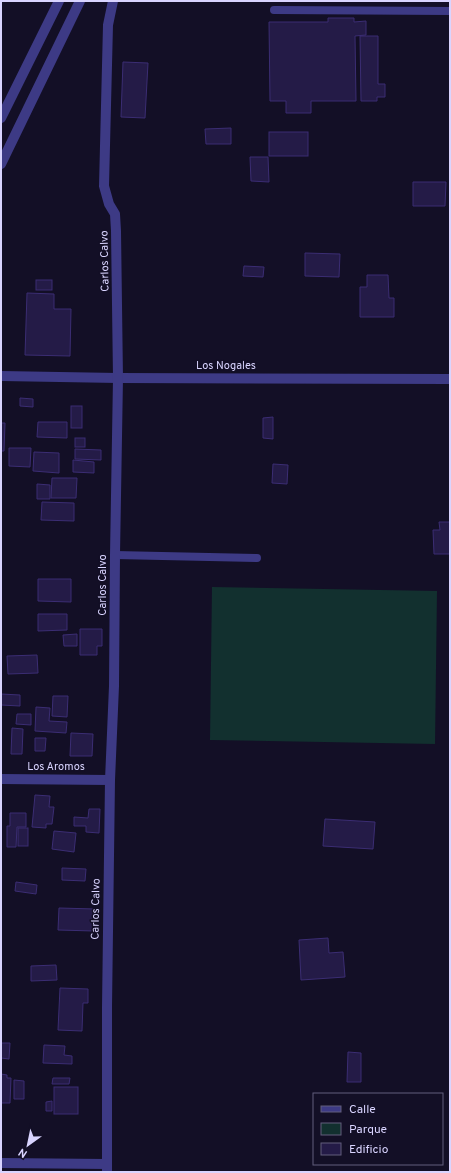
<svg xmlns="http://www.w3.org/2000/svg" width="451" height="1173" font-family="Overpass,sans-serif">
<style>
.park{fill:#12302f}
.building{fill:#241b47;stroke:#3b2d73}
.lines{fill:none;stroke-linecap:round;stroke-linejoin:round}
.lane{stroke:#3d3a85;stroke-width:8}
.street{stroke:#3d3a85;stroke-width:10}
.labels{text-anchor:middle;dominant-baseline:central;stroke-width:3;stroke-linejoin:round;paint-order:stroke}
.street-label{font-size:11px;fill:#d9d4ff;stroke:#130f26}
</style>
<rect width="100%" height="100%" fill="#130f26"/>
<path class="park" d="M212 587 437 591 435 744 210 740Z"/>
<g class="building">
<path d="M328 18H354V22L366 21V35L355 36 356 101H311V113H286V101H270L269 22H328Z"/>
<path d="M360 36H378V84H385V97H377V101H361Z"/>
<path d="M123 62 148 63 145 118 121 117Z"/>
<path d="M231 128V144H206L205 129Z"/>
<rect x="269" y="132" width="39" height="24"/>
<path d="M250 157H268L269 182 251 181Z"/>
<path d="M413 182H446L445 206H413Z"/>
<path d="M305 253 340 254 339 277 305 276Z"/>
<path d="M244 266 264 267 263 277 243 276Z"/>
<path d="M367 275H388L389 298H394V317H360V287H367Z"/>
<rect x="36" y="280" width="16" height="10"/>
<path d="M27 293 54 294V309H71L70 356 25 355Z"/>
<path d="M20 398 33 399V407L20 406Z"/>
<rect x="71" y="406" width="11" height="22"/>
<path d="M273 417V439L263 438V418Z"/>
<path d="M38 422H67V438L37 437Z"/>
<path d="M1 423H5L4 451H1Z"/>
<rect x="75" y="438" width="10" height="9"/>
<path d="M9 448H31L30 467 9 466Z"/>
<path d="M75 449 101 450V460L75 459Z"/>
<path d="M34 452 59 453V473L33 471Z"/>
<path d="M73 460 94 462V473L73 472Z"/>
<path d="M273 464 288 465 287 484 272 483Z"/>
<path d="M52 478H77L76 498H51Z"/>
<path d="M37 484 50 485V499H37Z"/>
<path d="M42 502 74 503V521L41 520Z"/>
<path d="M439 522H450V554H434L433 530H440Z"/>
<path d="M38 579H71V602L38 601Z"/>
<path d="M38 614H67V630L38 631Z"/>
<path d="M80 629H102V646H97V655H80Z"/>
<path d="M77 634V646H64L63 635Z"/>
<path d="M37 655 38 673 8 674 7 656Z"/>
<path d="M1 694 20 695V706L1 705Z"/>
<path d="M53 696H68L67 717 52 716Z"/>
<path d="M36 707 50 708 49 721 67 722 66 733 35 731Z"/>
<path d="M17 714H31V725L16 724Z"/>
<path d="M12 728 23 729 22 754H11Z"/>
<path d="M71 733 93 734 92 756H70Z"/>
<path d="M35 738H46L45 751H35Z"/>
<path d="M35 795 50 796 49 807H54L52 824H46V828L32 827Z"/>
<path d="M89 809H100L99 833 86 832V826H74V817L88 818Z"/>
<path d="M10 813H26V827H17L16 847H7V826H10Z"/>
<path d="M325 819 375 822 373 849 323 846Z"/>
<rect x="18" y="828" width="10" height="18"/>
<path d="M54 831 76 833 74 852 52 849Z"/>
<path d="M62 868 86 869 85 881 62 880Z"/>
<path d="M16 882 37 885 36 894 15 891Z"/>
<path d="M59 908 95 909 94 931 58 930Z"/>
<path d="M328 938 329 953 343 952 345 977 301 980 299 940Z"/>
<path d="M56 965 57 980 31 981V966Z"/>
<path d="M60 988 88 989V1003H83L82 1031 58 1030Z"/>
<path d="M1 1043H10L9 1059 1 1058Z"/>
<path d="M44 1045 65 1046 64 1055 72 1056V1064L43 1063Z"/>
<path d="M348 1052 361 1053V1082H347Z"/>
<path d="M1 1074 7 1075V1078H11L10 1103H1Z"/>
<path d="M53 1078H70L69 1084H52Z"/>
<path d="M14 1080 24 1081V1099H14Z"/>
<rect x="54" y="1087" width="24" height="27"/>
<path d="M52 1101V1111H46V1102Z"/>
</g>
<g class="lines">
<g class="lane">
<path d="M274 10 450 11"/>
<path d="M115 555 257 558"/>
</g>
<g class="street">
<path d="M1 118 59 1"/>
<path d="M1 164 80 1"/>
<path d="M1 376 118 378 450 379"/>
<path d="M1 779 110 780"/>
<path d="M1 1163 107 1164"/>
<path d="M107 1172V1007L110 780 114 686 115 555 118 378 116 231 115 214 109 204 104 186 108 25 113 1"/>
</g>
</g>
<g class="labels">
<g class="street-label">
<text transform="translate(105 261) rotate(-91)">Carlos Calvo</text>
<text x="226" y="366">Los Nogales</text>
<text transform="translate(103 585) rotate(-90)">Carlos Calvo</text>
<text x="56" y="767">Los Aromos</text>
<text transform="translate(96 909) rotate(-89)">Carlos Calvo</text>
</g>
</g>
<rect width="451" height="1173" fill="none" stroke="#d9d4ff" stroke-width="4"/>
<rect x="313" y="1093" width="130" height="72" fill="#130f26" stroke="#625e7d"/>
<rect x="321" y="1106" width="20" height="6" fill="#3d3a85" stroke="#625e7d"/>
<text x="349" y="1113" font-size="12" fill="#d9d4ff">Calle</text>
<rect x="321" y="1123" width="20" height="12" fill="#12302f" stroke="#625e7d"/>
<text x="349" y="1133" font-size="12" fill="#d9d4ff">Parque</text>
<rect x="321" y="1143" width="20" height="12" fill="#241b47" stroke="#625e7d"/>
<text x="349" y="1153" font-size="12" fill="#d9d4ff">Edificio</text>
<g transform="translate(28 1145) rotate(213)" stroke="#130f26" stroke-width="3" paint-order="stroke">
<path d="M0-3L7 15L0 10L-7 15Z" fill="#d9d4ff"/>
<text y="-6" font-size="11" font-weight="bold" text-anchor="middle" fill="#d9d4ff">N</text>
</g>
</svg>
